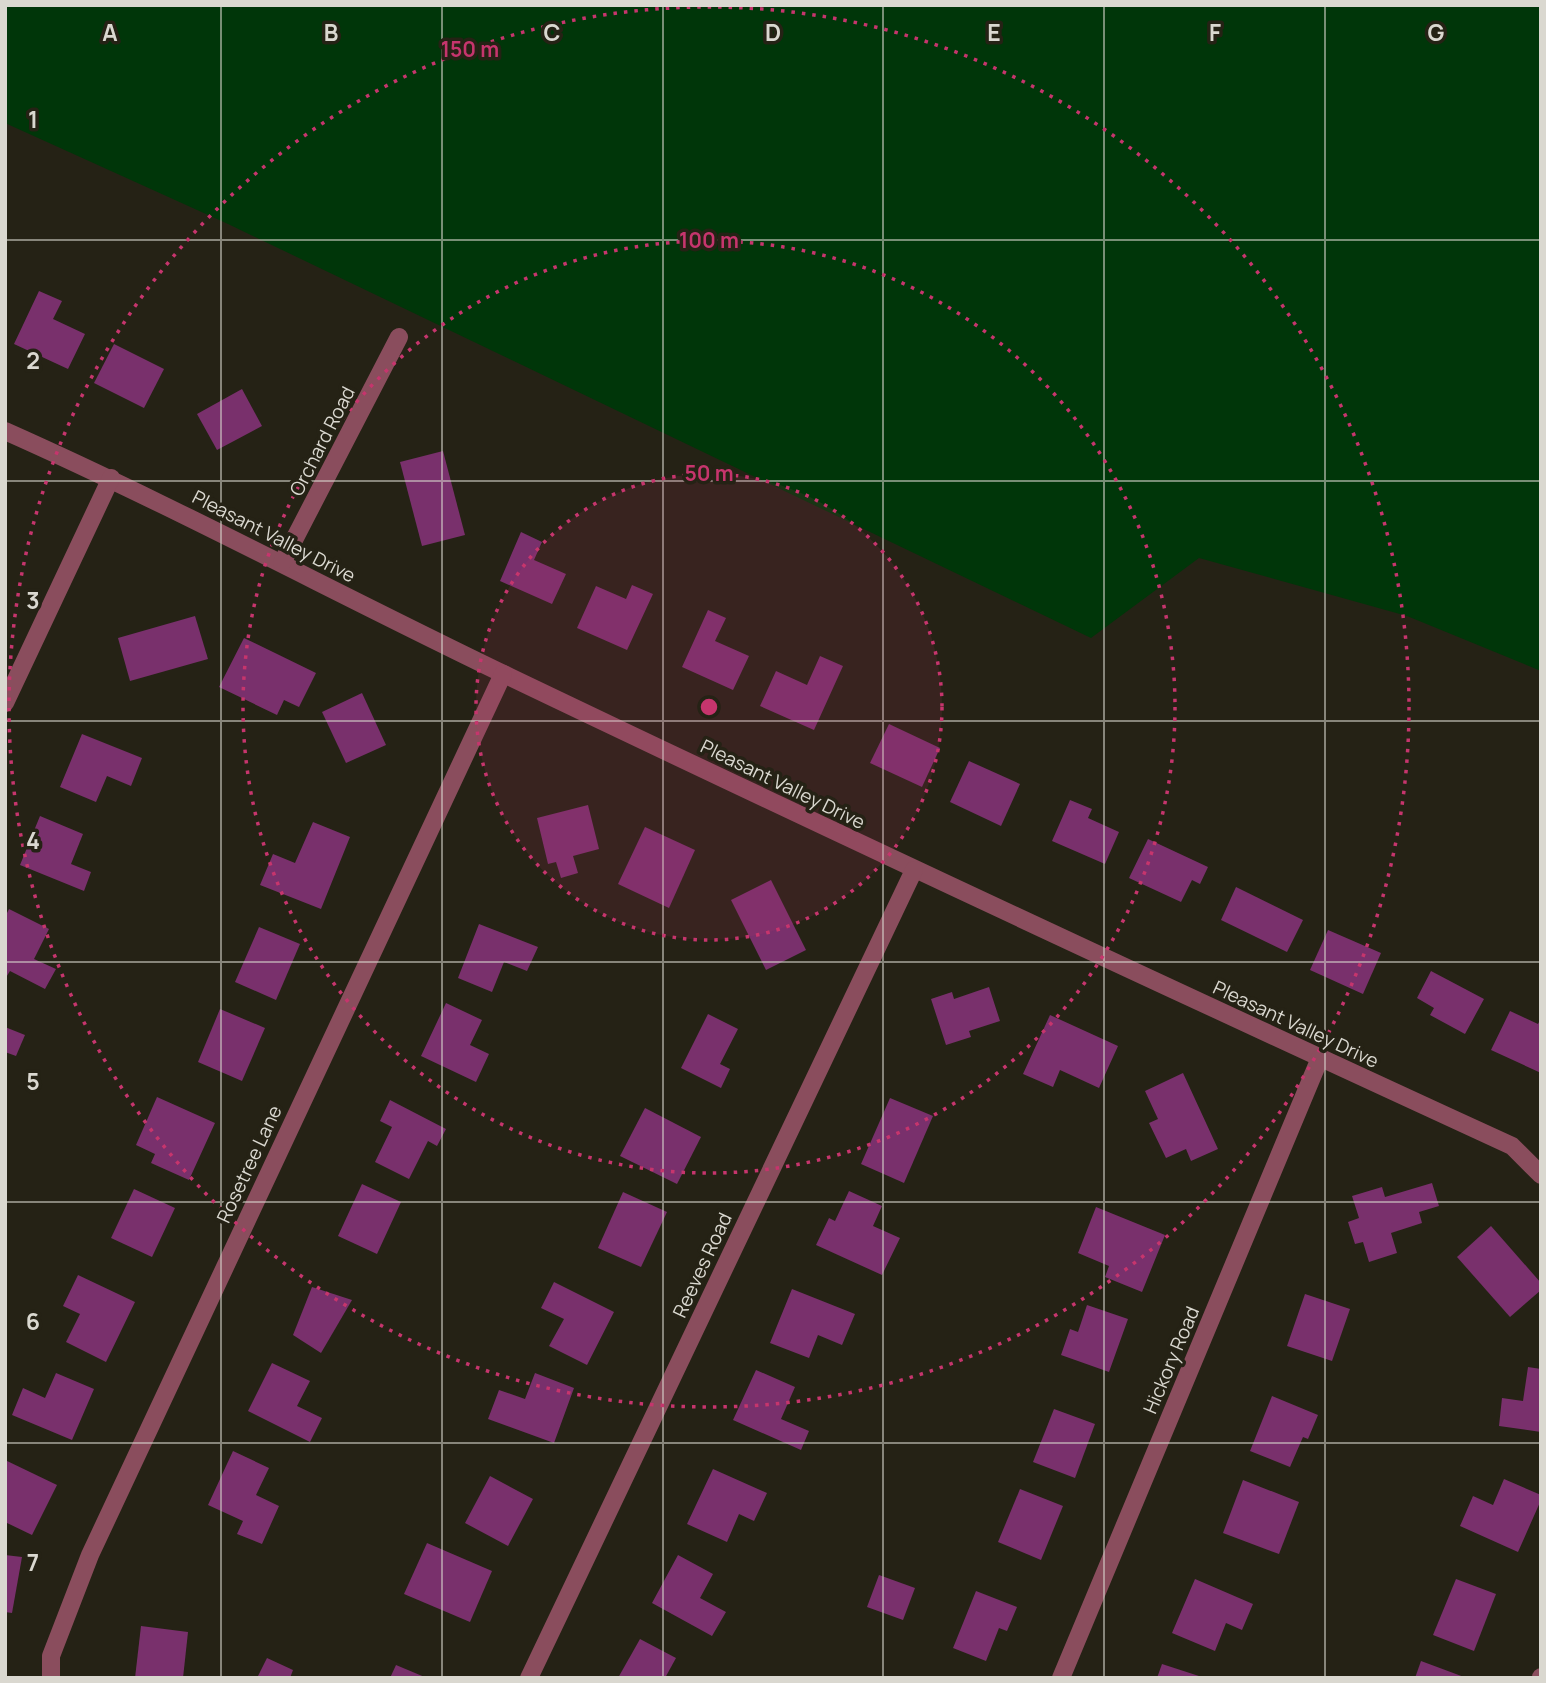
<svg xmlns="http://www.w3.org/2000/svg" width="1546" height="1683" font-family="Manrope,sans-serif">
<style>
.green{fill:#003609}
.building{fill:#79306c}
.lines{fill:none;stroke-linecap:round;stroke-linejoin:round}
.minor{stroke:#8a4d5d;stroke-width:18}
.grid{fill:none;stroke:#dad8d0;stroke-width:2;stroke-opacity:0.55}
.ring{fill:none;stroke:#c6356d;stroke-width:3.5;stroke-dasharray:3.5 7}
.labels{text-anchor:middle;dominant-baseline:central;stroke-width:7;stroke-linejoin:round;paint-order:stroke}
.street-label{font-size:19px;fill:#dad8d0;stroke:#252215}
.grid-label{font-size:23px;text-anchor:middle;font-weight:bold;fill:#dad8d0;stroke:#252215;stroke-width:7;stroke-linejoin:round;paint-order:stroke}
.centre{fill:#c6356d;stroke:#252215;stroke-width:3.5}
.ring-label{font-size:21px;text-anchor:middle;font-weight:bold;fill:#c6356d;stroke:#252215;stroke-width:7;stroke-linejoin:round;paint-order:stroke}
</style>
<rect width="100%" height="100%" fill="#252215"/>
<path class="green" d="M5 5H1541V671L1407 616 1199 558 1091 638 228 224 5 123Z"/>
<g class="building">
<path d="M39 291 62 301 53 319 85 334 68 369 14 344Z"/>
<path d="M114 344 164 369 144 408 94 383Z"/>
<path d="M242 389 262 426 217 450 197 414Z"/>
<path d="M443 451 465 535 422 546 400 462Z"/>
<path d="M521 532 542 542 534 560 566 574 552 604 500 581Z"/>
<path d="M632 585 653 594 627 650 577 628 596 586 626 599Z"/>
<path d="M708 610 726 618 715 641 749 656 733 690 682 667Z"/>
<path d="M195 616 208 659 130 681 118 638Z"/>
<path d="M244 638 316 673 299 707 284 700 277 715 219 687Z"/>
<path d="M820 656 843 666 814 730 760 706 776 671 807 685Z"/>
<path d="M362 693 386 745 346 763 322 712Z"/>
<path d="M889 724 940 748 922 787 870 763Z"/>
<path d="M82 734 142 758 131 786 107 776 96 802 60 787Z"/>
<path d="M969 761 1020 784 1001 826 950 802Z"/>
<path d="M1070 800 1092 809 1088 818 1119 832 1105 864 1052 841Z"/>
<path d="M588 805 599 849 573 856 578 873 561 878 556 862 548 864 537 818Z"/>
<path d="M40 816 83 834 71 864 91 872 84 891 20 865Z"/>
<path d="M313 822 350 837 321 909 260 885 273 854 295 863Z"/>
<path d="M645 827 695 850 669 908 618 884Z"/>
<path d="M1148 839 1208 867 1200 884 1192 880 1181 902 1129 878Z"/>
<path d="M771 880 806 950 766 970 731 900Z"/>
<path d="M1236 887 1303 920 1287 952 1221 920Z"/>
<path d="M9 909 49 929 34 959 56 969 45 989 10 971 5 979V917Z"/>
<path d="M479 924 538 947 527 971 504 962 492 992 458 978Z"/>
<path d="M259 927 300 944 276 1000 235 982Z"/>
<path d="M1328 930 1381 953 1363 994 1310 970Z"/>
<path d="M1431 971 1484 999 1465 1034 1430 1015 1434 1008 1417 998Z"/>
<path d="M989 987 1000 1021 969 1031 971 1037 946 1045 931 999 952 992 954 999Z"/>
<path d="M446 1003 482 1020 470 1045 489 1054 476 1082 421 1056Z"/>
<path d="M220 1009 265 1028 242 1081 198 1062Z"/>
<path d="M1510 1011 1538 1024 1541 1018V1073L1491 1050Z"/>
<path d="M708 1014 738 1029 720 1064 730 1069 721 1088 681 1068Z"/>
<path d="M1050 1015 1118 1046 1099 1088 1060 1070 1053 1087 1023 1074Z"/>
<path d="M5 1027 25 1035 16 1056 5 1052Z"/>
<path d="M1183 1073 1218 1149 1191 1161 1186 1149 1166 1158 1149 1123 1158 1119 1145 1091Z"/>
<path d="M157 1097 215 1123 189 1180 151 1163 155 1154 136 1145Z"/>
<path d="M890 1098 933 1116 904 1183 861 1164Z"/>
<path d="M390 1100 446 1129 437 1146 428 1141 409 1179 375 1162 392 1127 380 1121Z"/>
<path d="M645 1108 701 1137 677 1184 620 1156Z"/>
<path d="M1432 1183 1439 1206 1419 1212 1422 1223 1391 1233 1397 1253 1369 1262 1363 1242 1355 1244 1348 1222 1359 1218 1352 1196 1382 1187 1385 1197Z"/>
<path d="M362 1184 401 1202 377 1254 338 1236Z"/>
<path d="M134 1189 175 1208 152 1257 111 1238Z"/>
<path d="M849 1191 882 1206 873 1226 900 1238 882 1275 816 1245 829 1218 835 1221Z"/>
<path d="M623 1192 667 1212 641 1267 598 1248Z"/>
<path d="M1096 1207 1165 1235 1142 1292 1105 1277 1109 1266 1078 1253Z"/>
<path d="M1491 1226 1541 1283V1290L1510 1317 1457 1257Z"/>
<path d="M78 1275 135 1302 106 1362 66 1342 80 1314 63 1306Z"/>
<path d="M554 1282 614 1312 587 1365 549 1346 564 1319 541 1308Z"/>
<path d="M312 1287 352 1300 321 1353 293 1335Z"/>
<path d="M792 1289 855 1314 842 1345 818 1335 809 1358 770 1343Z"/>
<path d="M1305 1294 1350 1309 1332 1361 1287 1346Z"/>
<path d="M1087 1305 1128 1319 1109 1372 1061 1355 1070 1329 1078 1332Z"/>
<path d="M272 1363 310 1381 297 1406 322 1418 310 1442 248 1411Z"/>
<path d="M1528 1367 1541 1369V1432L1499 1426 1502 1398 1523 1401Z"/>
<path d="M756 1370 795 1387 781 1419 809 1431 801 1450 733 1420Z"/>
<path d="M56 1373 94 1389 72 1440 12 1415 23 1388 45 1398Z"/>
<path d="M535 1373 574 1388 554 1443 488 1419 499 1390 525 1399Z"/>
<path d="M1272 1396 1318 1415 1308 1439 1303 1437 1290 1467 1250 1451Z"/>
<path d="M1054 1409 1095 1424 1075 1478 1033 1462Z"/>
<path d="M233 1451 269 1468 256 1495 279 1506 262 1544 237 1534 243 1521 208 1505Z"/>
<path d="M5 1460 57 1485 32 1535 5 1522Z"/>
<path d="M713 1469 767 1493 754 1521 739 1514 727 1542 687 1524Z"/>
<path d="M490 1476 533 1499 508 1546 465 1523Z"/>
<path d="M1504 1479 1541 1495V1500L1518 1552 1460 1526 1473 1496 1493 1505Z"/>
<path d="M1243 1480 1299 1502 1279 1554 1223 1533Z"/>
<path d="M1020 1489 1063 1506 1041 1560 998 1542Z"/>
<path d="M427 1543 492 1571 470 1622 404 1594Z"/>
<path d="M5 1555 22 1557 12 1613 5 1612Z"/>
<path d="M678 1555 713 1574 700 1598 726 1612 712 1636 652 1603Z"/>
<path d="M879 1575 915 1588 903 1620 867 1607Z"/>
<path d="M1195 1579 1253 1604 1242 1630 1226 1623 1215 1651 1172 1633Z"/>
<path d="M1456 1579 1496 1594 1474 1651 1433 1635Z"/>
<path d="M976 1591 1017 1607 1007 1631 999 1628 986 1661 953 1648Z"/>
<path d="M141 1626 188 1632 183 1678H135Z"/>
<path d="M640 1639 676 1658 665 1678H618Z"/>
<path d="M267 1658 293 1670 290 1678H257Z"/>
<path d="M1421 1661 1464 1677V1678H1415Z"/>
<path d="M1162 1664 1202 1677V1678H1157Z"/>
<path d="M396 1665 427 1678H390Z"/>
</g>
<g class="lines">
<g class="minor">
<path d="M5 431C176 507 341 596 510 677 842 836 1177 992 1512 1146L1541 1175"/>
<path d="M282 563 399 337"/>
<path d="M5 703 111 478"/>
<path d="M51 1678V1656L90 1555 503 674"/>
<path d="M529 1678 914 870"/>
<path d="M1061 1678 1320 1058"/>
<path d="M1541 1678V1677"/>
</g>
</g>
<path class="grid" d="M221 5V1678M442 5V1678M663 5V1678M883 5V1678M1104 5V1678M1325 5V1678M5 240H1541M5 481H1541M5 721H1541M5 962H1541M5 1202H1541M5 1443H1541"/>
<circle cx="709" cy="707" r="233" fill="#c6356d" fill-opacity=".12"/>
<g class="ring">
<circle cx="709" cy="707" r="233"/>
<circle cx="709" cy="707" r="466"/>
<circle cx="709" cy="707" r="700"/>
</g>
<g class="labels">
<g class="street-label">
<text transform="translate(322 441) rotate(-63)">Orchard Road</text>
<text transform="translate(274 536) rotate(27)">Pleasant Valley Drive</text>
<text transform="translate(783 784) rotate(26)">Pleasant Valley Drive</text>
<text transform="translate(1296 1024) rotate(25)">Pleasant Valley Drive</text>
<text transform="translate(249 1164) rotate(-65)">Rosetree Lane</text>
<text transform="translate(702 1265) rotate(-65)">Reeves Road</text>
<text transform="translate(1171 1360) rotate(-67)">Hickory Road</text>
</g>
</g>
<g class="grid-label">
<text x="110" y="41">A</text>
<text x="331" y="41">B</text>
<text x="552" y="41">C</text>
<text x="773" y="41">D</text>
<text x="994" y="41">E</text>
<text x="1215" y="41">F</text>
<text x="1436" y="41">G</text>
<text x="33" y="128">1</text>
<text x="33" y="369">2</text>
<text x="33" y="609">3</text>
<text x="33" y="849">4</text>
<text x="33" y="1090">5</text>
<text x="33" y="1330">6</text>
<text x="33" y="1571">7</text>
</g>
<circle cx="709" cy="707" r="10" class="centre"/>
<g class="ring-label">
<text x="470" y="57">150 m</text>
<text x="709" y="248">100 m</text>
<text x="709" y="481">50 m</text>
</g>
<rect width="1546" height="1683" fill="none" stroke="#dad8d0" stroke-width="14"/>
</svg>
